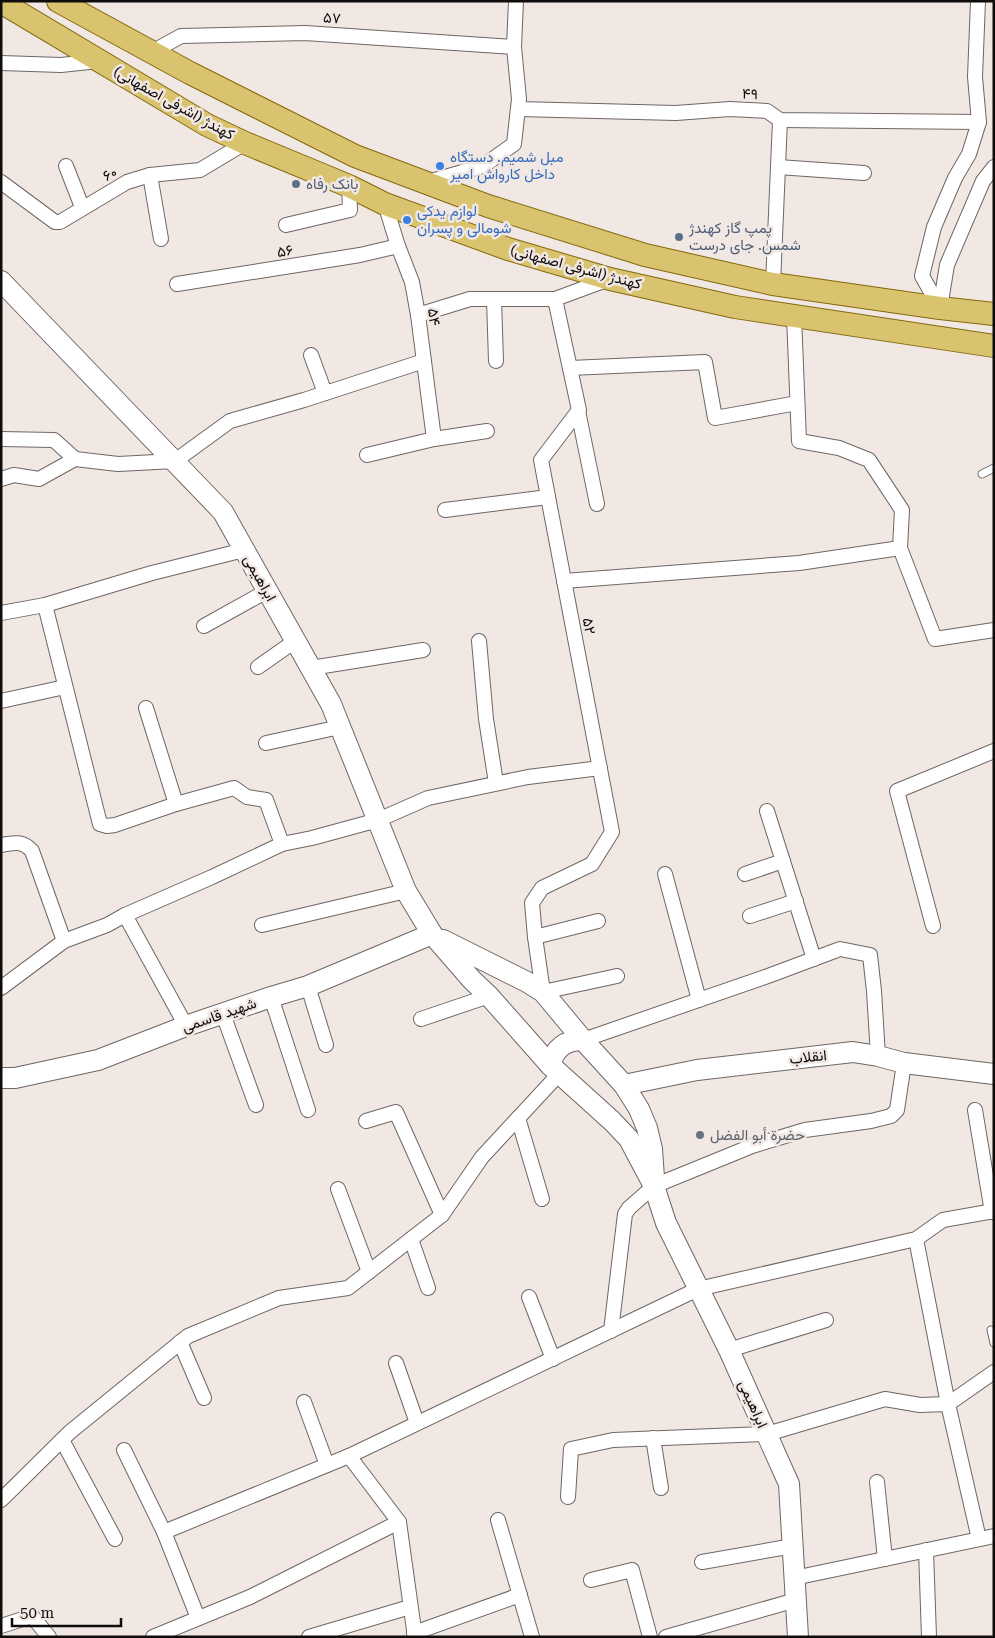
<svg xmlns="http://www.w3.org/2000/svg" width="995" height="1638" font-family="'Roboto Serif',Vazirmatn,serif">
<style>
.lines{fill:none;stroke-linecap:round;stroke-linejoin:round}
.lane-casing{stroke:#6e6663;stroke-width:9}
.street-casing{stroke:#6e6663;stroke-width:16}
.secondary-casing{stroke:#6e6663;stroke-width:22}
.primary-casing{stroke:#83690d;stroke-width:24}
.lane{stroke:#fff;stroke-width:7}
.street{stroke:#fff;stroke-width:14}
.secondary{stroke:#fff;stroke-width:20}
.primary{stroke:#dac36e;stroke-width:22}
.shop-dot{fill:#3f7fe0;stroke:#f1e8e4;stroke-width:2}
.service-dot{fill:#5c6f8a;stroke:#f1e8e4;stroke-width:2}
.worship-dot{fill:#6b7280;stroke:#f1e8e4;stroke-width:2}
.labels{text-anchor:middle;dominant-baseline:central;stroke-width:5;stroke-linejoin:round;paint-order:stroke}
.street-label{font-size:15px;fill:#0f0c0b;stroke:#f1e8e4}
.shop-label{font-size:15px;fill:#366cbe;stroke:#f1e8e4;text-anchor:start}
.service-label{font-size:15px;fill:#4e5e75;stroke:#f1e8e4;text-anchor:start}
.worship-label{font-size:15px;fill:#5b616d;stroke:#f1e8e4;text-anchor:start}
</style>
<rect width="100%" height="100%" fill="#f1e8e4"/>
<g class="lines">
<g class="lane-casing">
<g id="lane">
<path d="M982 474 994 468"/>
<path d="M991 1330 994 1343"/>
</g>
</g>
<g class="street-casing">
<g id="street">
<path d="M152 52 181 36 305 33 514 47"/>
<path d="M1 63 61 65 98 61"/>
<path d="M518 109 676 113 730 109 767 111 780 120 979 122"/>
<path d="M66 166 82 207"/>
<path d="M778 167 864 173"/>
<path d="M150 175 161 239"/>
<path d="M1 182 55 222H60L127 182 150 175 200 170 245 143"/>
<path d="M428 182 483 166 514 144 519 99 514 47 516 1"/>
<path d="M385 204 398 246 412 282 418 315 434 439"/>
<path d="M286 225 350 210 349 186"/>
<path d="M609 279 555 299 579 410 541 460 612 832 592 864 542 888 532 903 535 937 543 992 617 976"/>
<path d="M177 284 360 255 398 246"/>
<path d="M773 284 780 120"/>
<path d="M494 299 496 361"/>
<path d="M940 308 922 276 934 227 955 178 969 154 979 122 975 77 978 1"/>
<path d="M940 308 947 265 983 181 994 167"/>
<path d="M418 315 470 299H555"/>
<path d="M794 316 799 441 839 448 869 460 902 510 900 548 935 639 994 630"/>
<path d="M311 355 325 393"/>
<path d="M570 368 705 362 715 418 797 403"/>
<path d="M578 411 597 504"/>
<path d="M1 439 54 440 75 459"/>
<path d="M367 455 434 439 487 431"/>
<path d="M1 479 14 475 39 479 75 459 118 464 175 461 230 421 304 400 424 361"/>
<path d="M445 510 548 497"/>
<path d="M564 581 799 563 900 548"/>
<path d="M45 605 100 824 107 826 115 825 176 804 234 788 247 797 266 800 282 844"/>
<path d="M1 613 45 605 152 573 244 550"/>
<path d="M204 626 267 591"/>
<path d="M479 641 486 719 496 783"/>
<path d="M258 667 295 641"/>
<path d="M311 668 423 650"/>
<path d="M1 701 65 687"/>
<path d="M146 708 176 804"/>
<path d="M266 743 340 727"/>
<path d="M767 811 814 959"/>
<path d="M1 845C15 843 22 840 32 851L64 941"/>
<path d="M665 874 699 1000"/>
<path d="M745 874 783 861"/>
<path d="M125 915 186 1026"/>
<path d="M750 916 796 901"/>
<path d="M262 925 406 891"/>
<path d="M933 926 897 791 994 751"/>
<path d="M535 937 598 921"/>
<path d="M308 986 326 1045"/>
<path d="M1 988 64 941 107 925 125 915 212 877 282 844 312 838 378 820 428 798 528 777 600 768"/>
<path d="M271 997 308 1110"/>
<path d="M223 1014 256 1105"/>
<path d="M421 1019 489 996"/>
<path d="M583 1040 768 976 840 949 870 955 874 991 878 1056"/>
<path d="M975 1110 992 1212"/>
<path d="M518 1118 542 1199"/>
<path d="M366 1121 396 1112 442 1215"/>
<path d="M338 1189 369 1272"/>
<path d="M411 1239 428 1288"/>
<path d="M916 1239 948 1404 979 1539"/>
<path d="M529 1297 553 1359"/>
<path d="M611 1331 625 1214 629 1208 654 1186 752 1146 805 1130 871 1121 891 1116 897 1110 904 1063"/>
<path d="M180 1342 204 1398"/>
<path d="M729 1350 826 1320"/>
<path d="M396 1363 417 1423"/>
<path d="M304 1402 327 1465"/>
<path d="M653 1438 661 1488"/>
<path d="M62 1440 115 1539"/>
<path d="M124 1450 164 1532 198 1618"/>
<path d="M349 1456 399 1522 415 1637"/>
<path d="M877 1482 885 1559"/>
<path d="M568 1497 571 1449 613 1440 767 1434 885 1399 920 1405 948 1404 994 1372"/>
<path d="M1 1500 70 1432 188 1336 279 1298 348 1288 442 1215 482 1157 559 1074"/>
<path d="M498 1520 532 1637"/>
<path d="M164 1532 349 1456 698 1289 916 1239 943 1220 994 1211"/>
<path d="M926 1550 929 1637"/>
<path d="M702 1562 793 1546"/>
<path d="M794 1578 994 1536"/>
<path d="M591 1580 632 1570 650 1637"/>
<path d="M1 1626 32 1616 49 1637"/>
<path d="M414 1633 520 1595"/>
<path d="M153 1637 250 1597 399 1522"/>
<path d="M309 1637 410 1607"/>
<path d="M666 1637 796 1600"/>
</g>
</g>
<g class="secondary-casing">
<g id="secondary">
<path d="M1 281 223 512 331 704 406 891 432 934 472 980 489 996 550 1065 612 1121 629 1139 654 1186 666 1223 729 1350 789 1484 798 1637"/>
<path d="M443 940 527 982 543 992 583 1040 624 1085 639 1109 647 1128 652 1149 654 1178"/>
<path d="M550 1065C555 1048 565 1040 583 1040"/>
<path d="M1 1078H15L98 1060 186 1026 271 997 308 986 432 934"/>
<path d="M624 1085 697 1070 853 1052 878 1056 904 1063 994 1074"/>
</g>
</g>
<g class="primary-casing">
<g id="primary">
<path d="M58 1 190 73 355 156 488 206 645 255 773 284 940 308 994 314"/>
<path d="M1 2 207 125 245 143 349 186 385 204 508 249 610 279 735 307 994 346"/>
</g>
</g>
<use href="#lane" class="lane"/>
<use href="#street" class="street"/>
<use href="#secondary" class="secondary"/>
<use href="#primary" class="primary"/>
</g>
<g class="shop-dot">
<circle cx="440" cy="166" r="5"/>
<circle cx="407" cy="220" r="5"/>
</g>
<g class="service-dot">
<circle cx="296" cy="184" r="5"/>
<circle cx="679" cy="237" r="5"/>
</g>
<circle class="worship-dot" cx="700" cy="1135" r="5"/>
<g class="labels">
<g class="street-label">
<text transform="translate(332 18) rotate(4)">۵۷</text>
<text transform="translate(750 94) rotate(3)">۴۹</text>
<text transform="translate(174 103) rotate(29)">کهندژ (اشرفی اصفهانی)</text>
<text transform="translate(110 174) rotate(-28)">۶۰</text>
<text transform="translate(285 251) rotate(-9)">۵۶</text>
<text transform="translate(576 267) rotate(15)">کهندژ (اشرفی اصفهانی)</text>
<text transform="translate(434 317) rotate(81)">۵۴</text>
<text transform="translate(260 578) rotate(61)">ابراهیمی</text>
<text transform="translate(589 626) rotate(79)">۵۲</text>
<text transform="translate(219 1015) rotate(-19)">شهید قاسمی</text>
<text transform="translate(808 1057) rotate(-6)">انقلاب</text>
<text transform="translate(753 1404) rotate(66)">ابراهیمی</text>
</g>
<g class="shop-label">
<text x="450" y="157">مبل شمیم. دستگاه<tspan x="450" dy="17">داخل کارواش امیر</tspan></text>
<text x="417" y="211">لوازم یدکی<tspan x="417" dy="17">شومالی و پسران</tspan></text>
</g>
<g class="service-label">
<text x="306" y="184">بانک رفاه</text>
<text x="689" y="228">پمپ گاز کهندژ<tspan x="689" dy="17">شمس. جای درست</tspan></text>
</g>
<g class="worship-label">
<text x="710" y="1135">حضرة أبو الفضل</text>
</g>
</g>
<rect width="995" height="1638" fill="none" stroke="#0f0c0b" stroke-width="5"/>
<path d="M12 1618v8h109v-8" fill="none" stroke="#0f0c0b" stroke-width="2.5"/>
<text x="20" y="1618" font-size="15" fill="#0f0c0b" stroke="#f1e8e4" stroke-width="4" paint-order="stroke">50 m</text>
</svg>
